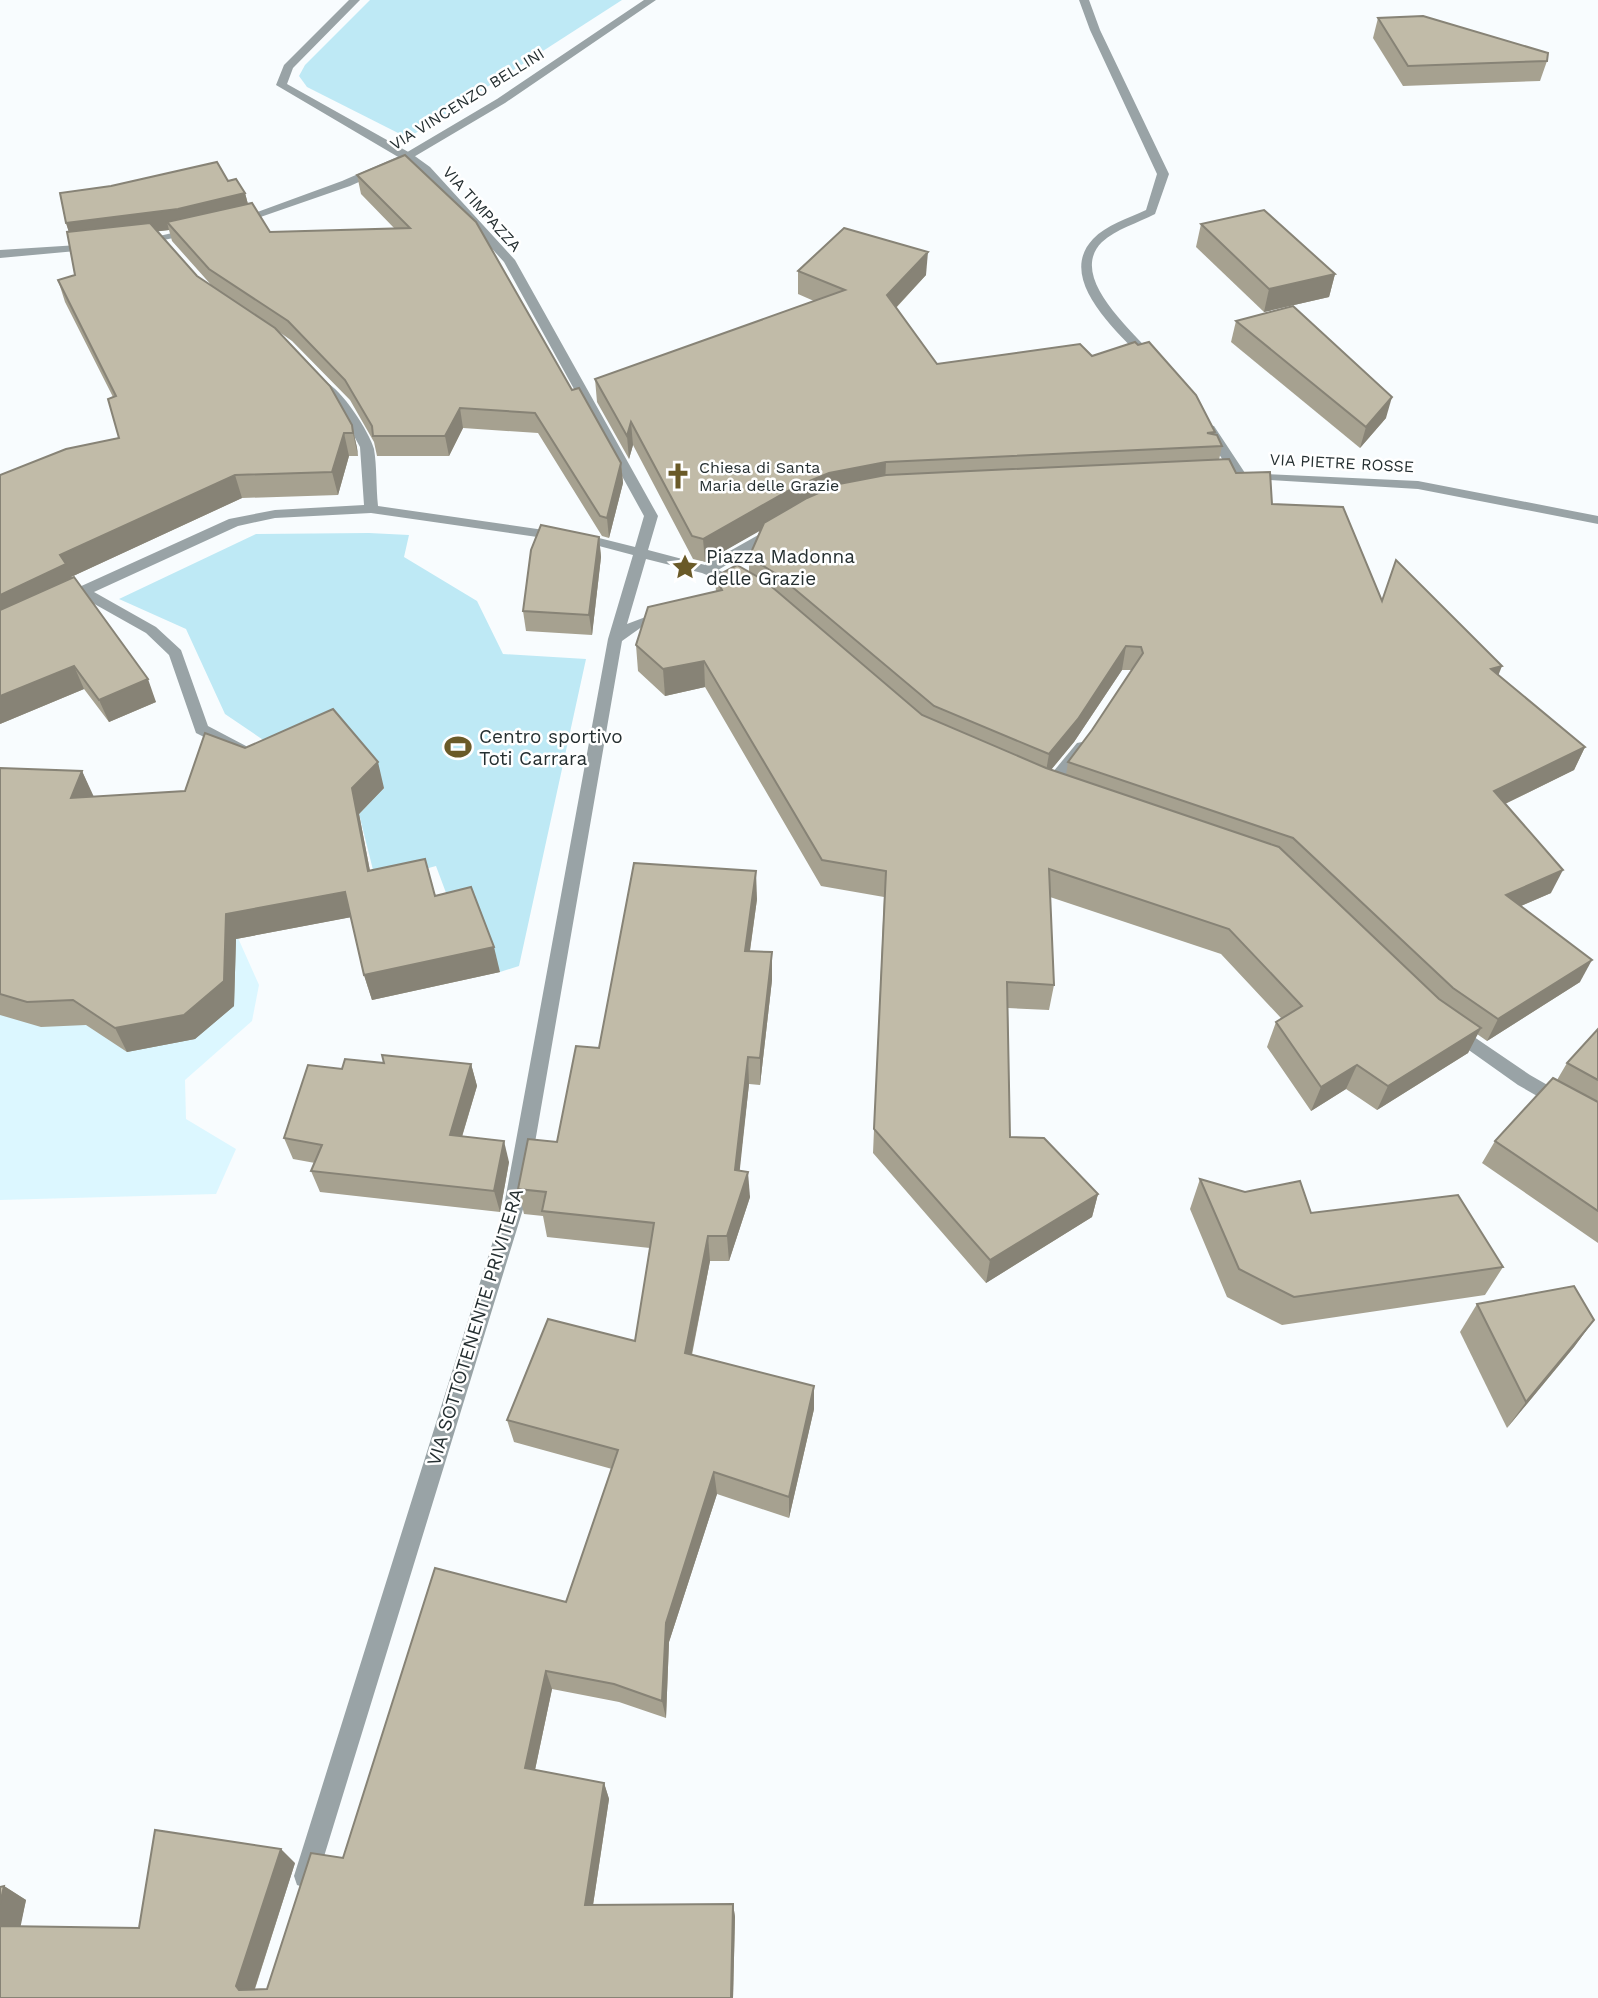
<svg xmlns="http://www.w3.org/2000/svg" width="1598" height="1998" font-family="'Work Sans',sans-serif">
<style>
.built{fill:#dcf7ff}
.green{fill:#bee9f5}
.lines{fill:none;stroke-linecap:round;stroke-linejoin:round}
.minor{fill:#99a3a6;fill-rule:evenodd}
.tertiary{fill:#99a3a6;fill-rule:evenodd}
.wall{fill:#a6a190;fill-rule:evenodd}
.shaded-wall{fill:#878376}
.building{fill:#c1bba8;stroke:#878376;stroke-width:2}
.labels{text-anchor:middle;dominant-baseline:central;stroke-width:5;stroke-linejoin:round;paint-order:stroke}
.far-street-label{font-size:16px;fill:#252f31;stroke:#fff}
.far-poi-label{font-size:16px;fill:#252f31;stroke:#fff;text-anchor:start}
.poi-label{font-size:19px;fill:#252f31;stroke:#fff;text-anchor:start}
.street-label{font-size:19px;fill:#252f31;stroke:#fff}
</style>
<rect width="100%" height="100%" fill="#f8fcfe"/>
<path class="built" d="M0 855 234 929 259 985 252 1021 185 1080 186 1119 236 1149 216 1194 0 1200Z"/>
<g class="green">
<path d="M370 0H622L408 138 307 87 299 76 305 65Z"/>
<path d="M369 533 409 535 404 557 477 601 503 654 586 659 519 966 500 972 477 912 455 917 436 866 376 882 359 814 384 788 290 758 225 714 186 629 119 599 256 534Z"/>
</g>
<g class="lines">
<g class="minor">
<path d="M349 0H360L293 68 287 84 412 154 430 167 515 260 658 516 648 550 705 565 769 529 774 528 781 532 718 570 745 581V587L740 589 702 573 646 559 627 624 664 610 671 615 669 618 643 626 622 641 524 1206 318 1876 315 1885 306 1888 297 1885 294 1876 504 1206 608 639 633 555 599 546 371 513 275 518 238 526 94 592 156 627 181 650 208 726 246 746 248 750 246 754 240 755 196 733 169 655 146 633 82 597 63 605 56 600 77 588 229 519 275 510 364 505 360 447 338 407 319 386 325 382C341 388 370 433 374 449 377 467 376 487 378 506L599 538 635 547 644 516 504 262 422 171 276 85 284 65Z"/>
<path d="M1079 0H1089L1100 30 1169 174 1155 214C1138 223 1116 229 1102 242 1066 278 1136 333 1156 359L1150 363 1146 362C1119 333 1055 279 1093 239 1106 225 1129 218 1146 210L1157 174 1090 30Z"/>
<path d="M1209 425 1214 426 1245 473 1418 481 1598 516V524L1418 489 1235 478 1202 429Z"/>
<path d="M1082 742 1087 743 1090 747 1087 751 1055 792H1043L1041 788 1043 784 1077 743Z"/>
<path d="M1455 1024 1530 1075 1598 1114V1131L1518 1085 1449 1036 1446 1031 1449 1026Z"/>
</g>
<g class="tertiary">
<path d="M644 0H656L505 103 412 158 350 186 243 223 233 221 342 181 404 154 497 99Z"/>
<path d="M194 228 198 229V233L139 245 133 242Z"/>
<path d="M94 244 100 247 98 249 0 258V250Z"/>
</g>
</g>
<g class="wall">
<path d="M1378 18 1547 61 1540 81 1403 86 1373 38Z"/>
<path d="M357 175 572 390 621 463 623 483 609 538 602 536 538 433 463 428 449 456H377L374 442 350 400 292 341 278 331 352 425 357 448 358 456H349L338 495 242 498 71 577 156 702 109 722 84 689 0 724 119 438 113 397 65 302 58 280 75 275 69 232 66 223 228 181 245 193 248 204 270 232 395 229 361 194ZM169 230 172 241 213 287 197 276 157 231Z"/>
<path d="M1201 224 1335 274 1329 297 1264 312 1196 247Z"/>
<path d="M798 271 926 275 896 308 937 364 1092 356 1215 432V434L1222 446 1219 460 1236 473 1382 601 1498 675 1585 747 1574 770 1505 804 1551 893 1521 906 1580 982 1487 1041 1477 1034 1468 1053 1377 1110 1346 1089 1311 1111 1267 1047 1276 1022 1281 1018 1221 954 1050 897 1054 985 1049 1010 1008 1008 1010 1137 1098 1194 1092 1217 986 1283 873 1153 884 897 821 886 705 687 665 696 638 671 636 645 716 592 715 577 749 572V557L760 530 705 562 693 559 633 445 629 459 597 402 595 379 814 301 798 294ZM1122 670H1132L1092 730 1068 762 1066 775 1051 770 1074 742Z"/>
<path d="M1236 321 1386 418 1360 448 1231 342Z"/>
<path d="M599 537 601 557 592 635 526 631 523 611Z"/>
<path d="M245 748 384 788 359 814 370 871 435 896 500 972 372 1000 364 975 351 917 236 939 234 1006 195 1039 127 1052 86 1025 41 1027 0 1015V768L82 771 93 797 185 791Z"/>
<path d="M757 899 750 951 772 980 760 1085 749 1084 739 1171 750 1197 729 1261H710L692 1355 814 1386V1409L789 1518 717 1494 669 1642 666 1718 619 1702 552 1689 535 1770 604 1783 609 1799 593 1905 733 1904 735 1917 733 1998H0L4 1886 26 1900 20 1926 139 1928 295 1863 255 1989H267L343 1858 566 1602 612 1469 514 1442 507 1420 635 1341 650 1248 547 1237 543 1216 524 1214 518 1189 557 1142 599 1048Z"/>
<path d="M1598 1029V1243L1482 1163 1495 1141 1557 1080 1567 1063Z"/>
<path d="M384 1063 471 1064 477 1086 462 1137 509 1162 500 1212 320 1192 311 1171 315 1163 293 1159 284 1138 342 1069Z"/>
<path d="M1200 1179 1311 1213 1503 1267 1485 1295 1282 1325 1227 1297 1190 1209Z"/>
<path d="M1477 1304 1594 1320 1574 1347 1507 1428 1460 1332Z"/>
</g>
<g class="shaded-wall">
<path d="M245 193 250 212 167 222 169 230 72 242 66 223Z"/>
<path d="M928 252 926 275 886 318 887 295Z"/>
<path d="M1335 274 1329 297 1264 312 1269 289Z"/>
<path d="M1392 397 1386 418 1360 448 1366 427Z"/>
<path d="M460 408 463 428 449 456 445 436Z"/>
<path d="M631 422 633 445 629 459 627 436Z"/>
<path d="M352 425 357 448 358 456 353 433Z"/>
<path d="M344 433 349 456 338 495 332 472Z"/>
<path d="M886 462 885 485 795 511 705 562 703 539 795 487 829 473Z"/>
<path d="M621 463 623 483 609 538 607 518Z"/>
<path d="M235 475 242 498 71 577 75 587 0 623V595L60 555Z"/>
<path d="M599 537 601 557 592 635 589 615Z"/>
<path d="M1126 646 1122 670 1074 742 1045 777 1049 754Z"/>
<path d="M704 661 705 687 665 696 663 669Z"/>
<path d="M74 666 84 689 0 724V696Z"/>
<path d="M1502 666 1493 689 1491 669Z"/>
<path d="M148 679 156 702 109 722 99 700Z"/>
<path d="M1585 747 1574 770 1484 814 1494 791Z"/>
<path d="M378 762 384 788 359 814 375 897 368 871 352 788Z"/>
<path d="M82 771 94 797 71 798Z"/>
<path d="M1563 870 1551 893 1495 917 1506 895Z"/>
<path d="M756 871 757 899 746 978 745 951Z"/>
<path d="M345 892 352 917 236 939 234 1006 195 1039 127 1052 115 1028 226 914Z"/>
<path d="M494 947 500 972 372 1000 364 975Z"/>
<path d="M772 952V980L760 1085V1058Z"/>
<path d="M1592 960 1580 982 1487 1041 1498 1019Z"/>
<path d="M1481 1028 1468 1053 1377 1110 1388 1086Z"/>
<path d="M748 1057 749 1084 737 1196 735 1170Z"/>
<path d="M471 1064 477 1086 456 1156 450 1135Z"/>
<path d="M1357 1065 1346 1089 1311 1111 1321 1087Z"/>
<path d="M504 1141 509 1162 500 1212 494 1191Z"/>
<path d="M748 1172 750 1197 729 1261 727 1236Z"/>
<path d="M1098 1194 1092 1217 986 1283 990 1260Z"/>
<path d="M708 1236 710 1261 687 1377 685 1353Z"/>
<path d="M1594 1320 1574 1347 1507 1428 1526 1402Z"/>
<path d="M814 1386V1409L789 1518V1497Z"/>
<path d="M714 1472 717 1494 669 1642 666 1718 662 1701 666 1623Z"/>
<path d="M546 1671 552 1689 532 1784 525 1768Z"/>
<path d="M604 1783 609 1799 591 1918 585 1905Z"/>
<path d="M281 1849 295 1863 252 1997 239 1990 236 1986Z"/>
<path d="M4 1886 26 1900 18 1939 0 1928V1904Z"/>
<path d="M733 1904 735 1917 733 1998H731Z"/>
</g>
<g class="building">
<path d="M1423 16 1548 53 1547 61 1408 66 1378 18Z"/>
<path d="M405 155 476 222 572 390 579 388 621 463 607 518 600 516 535 413 460 408 445 436H373L372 426 345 380 288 321 209 269 167 222 252 203 270 232 410 228 357 175Z"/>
<path d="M217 162 228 181 236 179 245 193 178 209 66 223 60 193 111 186Z"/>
<path d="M1264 210 1335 274 1269 289 1201 224Z"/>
<path d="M150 223 197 276 275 328 330 386 352 425 353 433H344L332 472 235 475 60 555 66 564 0 595V475L66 449 119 438 108 399 116 396 58 280 75 275 67 232Z"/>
<path d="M844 228 928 252 887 295 937 364 1080 344 1092 356 1135 342 1138 345 1149 342 1196 395 1215 432 1207 433 1217 435 1222 446 886 462 829 473 795 487 703 539 692 536 631 422 627 436 595 379 845 290 798 271Z"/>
<path d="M1293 306 1392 397 1366 427 1236 321Z"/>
<path d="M1229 459 1236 473 1270 472 1272 504 1343 507 1382 601 1396 560 1502 666 1491 669 1585 747 1494 791 1563 870 1506 895 1592 960 1498 1019 1453 988 1293 838 1068 762 1092 730 1143 653 1141 647 1126 646 1078 719 1049 754 934 706 778 575 749 557 764 523 807 498 839 484 886 475Z"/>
<path d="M541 525 599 537 589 615 523 611 531 550Z"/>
<path d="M737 565 765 581 922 715 1046 768 1279 847 1439 999 1481 1028 1388 1086 1357 1065 1321 1087 1276 1022 1302 1006 1229 929 1049 869 1054 985 1007 982 1010 1137 1044 1138 1098 1194 990 1260 874 1129 886 871 822 860 704 661 663 669 636 645 648 607 722 590 715 577Z"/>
<path d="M74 577 148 679 99 700 74 666 0 696V610Z"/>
<path d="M333 709 378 762 352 788 368 871 425 859 435 896 471 887 494 947 364 975 345 892 226 914 224 981 184 1015 115 1028 73 1000 27 1002 0 994V768L82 771 71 798 185 791 205 733 245 748Z"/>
<path d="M634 863 756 871 745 951 772 952 760 1058 748 1057 735 1170 748 1172 727 1236H708L685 1353 814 1386 789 1497 714 1472 666 1623 662 1701 614 1684 546 1671 525 1768 604 1783 585 1905 733 1904 731 1998H0V1926L139 1928 155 1830 281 1849 236 1986 239 1990 267 1989 311 1853 343 1858 435 1568 566 1602 618 1450 507 1420 548 1319 635 1341 654 1223 542 1211 546 1192 518 1189 528 1139 557 1142 576 1046 599 1048Z"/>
<path d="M1598 1029V1080L1567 1063Z"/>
<path d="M382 1055 471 1064 450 1135 504 1141 494 1191 311 1171 322 1145 284 1138 308 1065 342 1069 345 1059 384 1063Z"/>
<path d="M1553 1078 1598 1102V1211L1495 1141Z"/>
<path d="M1200 1179 1245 1192 1300 1181 1311 1213 1458 1195 1503 1267 1294 1297 1239 1269Z"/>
<path d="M1574 1286 1594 1320 1526 1402 1477 1304Z"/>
<path d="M4 1886 0 1904V1887Z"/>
</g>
<defs>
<g id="church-bare" transform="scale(2.1)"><path d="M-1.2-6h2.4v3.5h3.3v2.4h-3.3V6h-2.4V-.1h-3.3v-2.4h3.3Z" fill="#6a5a28" stroke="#fff" stroke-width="2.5" paint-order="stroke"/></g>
<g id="sight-bare" transform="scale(2.1)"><path d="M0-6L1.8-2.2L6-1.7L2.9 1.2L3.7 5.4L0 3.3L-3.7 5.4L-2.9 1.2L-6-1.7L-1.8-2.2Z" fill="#6a5a28" stroke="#fff" stroke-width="2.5" paint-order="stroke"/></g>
<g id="stadium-bare" transform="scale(2.1)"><path d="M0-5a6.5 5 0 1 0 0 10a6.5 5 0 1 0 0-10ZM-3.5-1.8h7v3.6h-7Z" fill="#6a5a28" stroke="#fff" stroke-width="2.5" paint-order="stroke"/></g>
</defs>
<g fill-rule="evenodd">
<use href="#church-bare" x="678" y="476"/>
<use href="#sight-bare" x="685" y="567"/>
<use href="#stadium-bare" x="458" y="747"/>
</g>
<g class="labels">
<g class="far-street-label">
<text transform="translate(467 99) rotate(-32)">VIA VINCENZO BELLINI</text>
<text transform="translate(482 209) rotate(48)">VIA TIMPAZZA</text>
<text transform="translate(1342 463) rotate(3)">VIA PIETRE ROSSE</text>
</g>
<g class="far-poi-label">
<text x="699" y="467">Chiesa di Santa<tspan x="699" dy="18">Maria delle Grazie</tspan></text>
</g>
<g class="poi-label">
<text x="706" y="556">Piazza Madonna<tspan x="706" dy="22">delle Grazie</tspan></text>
<text x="479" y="736">Centro sportivo<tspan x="479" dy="22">Toti Carrara</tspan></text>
</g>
<g class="street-label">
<text transform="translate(475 1327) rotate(-73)">VIA SOTTOTENENTE PRIVITERA</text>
</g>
</g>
</svg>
